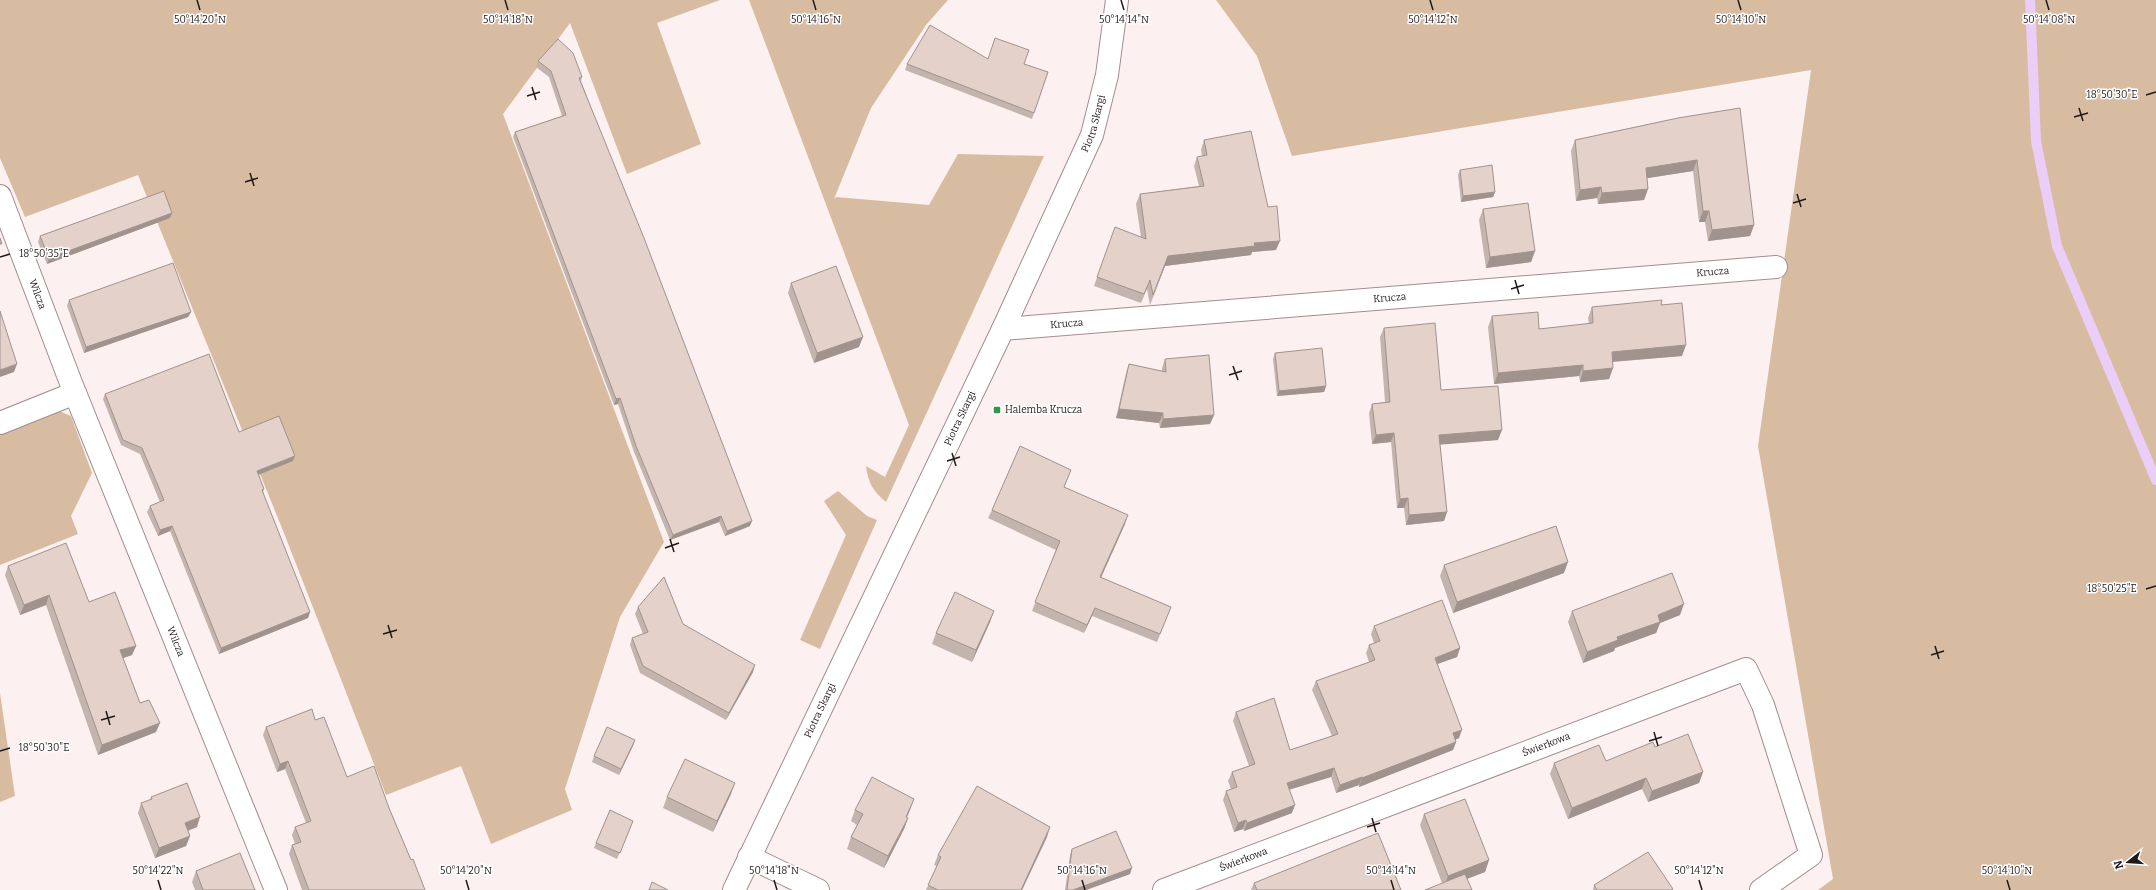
<svg xmlns="http://www.w3.org/2000/svg" width="2156" height="890" font-family="Bitter,serif">
<style>
.green{fill:#d7bca2}
.lines{fill:none;stroke-linecap:round;stroke-linejoin:round}
.stream{stroke:#ebcef7;stroke-width:10}
.street-casing{stroke:#a08d8f;stroke-width:24}
.secondary-casing{stroke:#a08d8f;stroke-width:24}
.street{stroke:#fff;stroke-width:22}
.secondary{stroke:#fff;stroke-width:22}
.wall{fill:#c4b4ae}
.shaded-wall{fill:#a0928d}
.building{fill:#e4d1ca;stroke:#a0928d}
.ticks{fill:none;stroke:#20191a;stroke-width:1.5}
.poi-dot{fill:#2f974d;stroke:#fff;stroke-width:1.5}
.labels{text-anchor:middle;dominant-baseline:central;stroke-width:3;stroke-linejoin:round;paint-order:stroke}
.street-label{font-size:10px;fill:#20191a;stroke:#fff}
.poi-label{font-size:10px;fill:#20191a;stroke:#fff;text-anchor:start}
.ticks-label{font-size:10px;text-anchor:middle;fill:#20191a;stroke:#fff;stroke-width:3;stroke-linejoin:round;paint-order:stroke}
</style>
<rect width="100%" height="100%" fill="#fdf0f1"/>
<g class="green">
<path d="M0 0H720L657 23 701 144 627 174 570 23 503 114 664 542 620 617 565 789 572 810 491 844 461 766 386 795 282 528 138 175 25 217 0 158Z"/>
<path d="M749 0H948L926 25 871 108 834 199 836 197 929 205 958 154 1044 156 886 502C873 491 868 483 866 466L885 477 909 425Z"/>
<path d="M1216 0H2156V890H1818L1833 879 1758 446 1811 70 1292 156 1257 56Z"/>
<path d="M59 411 71 416 92 473 71 516 78 534 0 565V433Z"/>
<path d="M838 491 867 516 877 520 820 649 800 640 846 535 824 501Z"/>
<path d="M0 693 15 796 0 802Z"/>
</g>
<g class="lines">
<path class="stream" d="M2030 0 2036 141 2057 246 2156 480"/>
<g class="street-casing">
<g id="street">
<path id="s1" d="M0 196 71 383 276 890"/>
<path id="s2" d="M1003 329 1776 267"/>
<path d="M0 423 75 393"/>
<path d="M749 857 818 890"/>
<path id="s3" d="M1164 890 1746 669 1763 705 1811 855 1761 890"/>
</g>
</g>
<g class="secondary-casing">
<g id="secondary">
<path id="s4" d="M734 890 1003 329 1092 135 1107 75 1117 0"/>
</g>
</g>
<use href="#street" class="street"/>
<use href="#secondary" class="secondary"/>
</g>
<g class="wall">
<path d="M988 59 1024 64 1048 72 1032 119 905 70 907 64Z"/>
<path d="M538 61 582 77 581 81 750 526 725 536 719 522 670 540 634 452 618 404 614 405 513 137 515 132 562 116 549 77 536 67Z"/>
<path d="M1678 118 1754 225 1750 236 1708 241 1705 222H1699L1693 171 1647 178 1648 189 1644 200 1598 204 1597 198 1576 201 1571 151 1575 140Z"/>
<path d="M1204 140 1276 250 1252 252 1251 255 1165 266 1150 305 1147 289 1141 303 1094 286 1115 227 1141 237 1136 204 1140 194 1199 186 1194 166 1197 157 1202 156 1201 150Z"/>
<path d="M1460 170 1495 192 1493 197 1461 202 1458 175Z"/>
<path d="M1483 209 1535 251 1531 262 1486 268 1479 220Z"/>
<path d="M172 213 170 218 47 264 38 242 40 236Z"/>
<path d="M791 283 859 347 814 363 788 293Z"/>
<path d="M69 300 191 312 188 317 84 353 67 306Z"/>
<path d="M1661 305 1682 356 1613 362V368L1609 379 1580 382 1579 376 1494 384 1488 327 1492 316 1539 329 1589 324 1588 318 1592 307Z"/>
<path d="M1384 328 1441 390 1498 440 1440 444 1447 512 1444 521 1406 525 1404 508H1397L1391 442 1372 444 1369 413 1372 404 1385 402 1380 337Z"/>
<path d="M1275 353 1326 386 1324 392 1277 396 1273 359Z"/>
<path d="M1165 359 1214 415 1210 424 1160 428 1159 423 1116 418 1126 373 1129 364 1162 371V368Z"/>
<path d="M105 394 239 432 293 461 259 475 264 489 263 493 310 612 308 618 219 654 170 531 158 536 147 512 150 506 160 502 140 454 121 445 103 399Z"/>
<path d="M1068 478 1064 487 1125 524 1101 578 1171 607 1157 642 1092 616 1084 633 1032 611 1056 550 988 518 992 510Z"/>
<path d="M1444 565 1564 573 1453 613 1440 576Z"/>
<path d="M8 566 89 602 136 646 132 655 123 658 140 703 156 732 98 755 46 605 20 615 5 575Z"/>
<path d="M638 607 683 624 753 672 726 720 640 673 630 645 632 638 643 634 635 614Z"/>
<path d="M994 611 990 622 972 662 932 644 936 633Z"/>
<path d="M1572 611 1680 615 1660 623 1656 633 1615 648 1614 651 1583 663 1568 622Z"/>
<path d="M1374 626 1460 648 1457 657 1437 664 1459 738 1455 740 1456 742 1453 750 1359 787V785L1336 793 1331 777 1289 790 1292 813 1244 831 1243 829 1234 832 1223 800 1226 791 1231 789 1228 781 1232 772 1249 766 1233 721 1236 712 1290 750 1332 736 1312 690 1316 681 1369 662 1366 653 1369 645 1374 643 1371 634Z"/>
<path d="M315 720 347 777 389 808 411 860 425 890H302L289 854 292 845 295 844 292 835 295 827 306 823 285 769 277 772 263 735 266 727Z"/>
<path d="M635 740 619 775 592 762 594 756Z"/>
<path d="M1655 747 1703 772 1699 783 1648 802 1642 789 1568 819 1550 774 1554 763 1606 761Z"/>
<path d="M731 794 713 832 663 808 667 797Z"/>
<path d="M151 797 197 827 188 831 190 836 186 846 155 858 138 813 141 803 150 800Z"/>
<path d="M855 810H910L907 817 908 818 904 829 884 868 847 849 851 837 857 825 851 821Z"/>
<path d="M1424 814 1489 860 1485 872 1467 878 1442 883 1420 825Z"/>
<path d="M631 826 617 859 594 848 596 843Z"/>
<path d="M1047 837 1022 890H926L937 866 934 865 938 855Z"/>
<path d="M1072 849 1130 874 1086 890H1065L1070 855Z"/>
<path d="M196 871 255 890H195L192 882Z"/>
<path d="M1254 883 1401 890H1251Z"/>
<path d="M1594 885 1673 889 1672 890H1593Z"/>
</g>
<g class="shaded-wall">
<path d="M1697 160 1693 171 1642 179 1646 168Z"/>
<path d="M1601 187 1597 198 1576 201 1580 190Z"/>
<path d="M1648 189 1644 200 1598 204 1602 193Z"/>
<path d="M1495 192 1493 197 1461 202 1463 196Z"/>
<path d="M1703 211H1709L1705 222H1699Z"/>
<path d="M172 213 170 218 47 264 49 258Z"/>
<path d="M1754 225 1750 236 1708 241 1712 230Z"/>
<path d="M1280 241 1276 250 1252 252 1251 255 1165 266 1150 305 1168 256 1254 243Z"/>
<path d="M1535 251 1531 262 1486 268 1490 257Z"/>
<path d="M191 312 188 317 84 353 86 347Z"/>
<path d="M863 337 859 347 814 363 817 353Z"/>
<path d="M1686 345 1682 356 1608 362 1612 352Z"/>
<path d="M17 364 14 372 0 377V370Z"/>
<path d="M1583 365 1579 376 1494 384 1498 373Z"/>
<path d="M1613 368 1609 379 1580 382 1583 371Z"/>
<path d="M1326 386 1324 392 1277 396 1279 391Z"/>
<path d="M620 398 618 404 614 405 616 399Z"/>
<path d="M1119 409 1163 413 1159 423 1116 418Z"/>
<path d="M1214 415 1210 424 1160 428 1163 419Z"/>
<path d="M1502 430 1498 440 1436 445 1439 435Z"/>
<path d="M1394 433 1391 442 1372 444 1376 435Z"/>
<path d="M295 456 293 461 255 476 257 471Z"/>
<path d="M1408 498 1404 508H1397L1400 499Z"/>
<path d="M1447 512 1444 521 1406 525 1409 515Z"/>
<path d="M1128 515 1125 524 1097 586 1100 577Z"/>
<path d="M721 516 719 522 670 540 673 535Z"/>
<path d="M752 521 750 526 725 536 727 531Z"/>
<path d="M172 526 170 531 158 536 160 530Z"/>
<path d="M1568 562 1564 573 1453 613 1457 602Z"/>
<path d="M49 595 46 605 20 615 24 605Z"/>
<path d="M1684 604 1680 615 1660 623 1656 633 1615 648 1614 651 1583 663 1587 652 1617 637 1658 615Z"/>
<path d="M1095 608 1092 616 1084 633 1087 625Z"/>
<path d="M994 611 990 622 972 662 976 650Z"/>
<path d="M310 612 308 618 219 654 221 648Z"/>
<path d="M136 646 132 655 117 660 120 650Z"/>
<path d="M1460 648 1457 657 1432 666 1435 658Z"/>
<path d="M755 665 753 672 726 720 729 713Z"/>
<path d="M160 723 156 732 98 755 102 745Z"/>
<path d="M1462 730 1459 738 1450 742 1453 733Z"/>
<path d="M635 740 633 746 619 775 621 769Z"/>
<path d="M1456 742 1453 750 1359 787 1362 778Z"/>
<path d="M288 761 285 769 277 772 280 764Z"/>
<path d="M1334 768 1331 777 1284 791 1287 783Z"/>
<path d="M1703 772 1699 783 1648 802 1652 791Z"/>
<path d="M1362 777 1359 785 1336 793 1340 785Z"/>
<path d="M1646 778 1642 789 1568 819 1572 808Z"/>
<path d="M735 783 731 794 713 832 717 821Z"/>
<path d="M914 799 910 810 902 828 906 817Z"/>
<path d="M1295 805 1292 813 1244 831 1247 823Z"/>
<path d="M200 817 197 827 181 833 185 823Z"/>
<path d="M908 818 904 829 884 868 888 856Z"/>
<path d="M1246 820 1243 829 1234 832 1238 823Z"/>
<path d="M1050 827 1047 837 1022 890H1021Z"/>
<path d="M190 836 186 846 155 858 159 848Z"/>
<path d="M1489 860 1485 872 1444 888 1448 876Z"/>
<path d="M1132 868 1130 874 1086 890H1073Z"/>
</g>
<g class="building">
<path d="M930 25 988 59 995 38 1029 50 1024 64 1048 72 1034 113 907 64Z"/>
<path d="M558 39 573 53 582 77 579 78 644 238 752 521 727 531 721 516 673 535 636 446 620 398 616 399 515 132 566 115 551 71 538 61Z"/>
<path d="M1740 108 1754 225 1712 230 1709 211H1703L1697 160 1646 168 1648 189 1602 193 1601 187 1580 190 1575 140 1678 118Z"/>
<path d="M1251 131 1268 207 1277 206 1280 241 1254 243 1255 246 1168 256 1153 295 1150 280 1144 294 1097 277 1115 227 1146 239 1140 194 1204 186 1197 157 1207 155 1204 140Z"/>
<path d="M1492 165 1495 192 1463 196 1460 170Z"/>
<path d="M164 191 172 213 49 258 40 236Z"/>
<path d="M1528 203 1535 251 1490 257 1483 209Z"/>
<path d="M0 238 2 244H0Z"/>
<path d="M173 263 191 312 86 347 69 300Z"/>
<path d="M836 266 863 337 817 353 791 283Z"/>
<path d="M1662 300 1661 305 1682 303 1686 345 1612 352 1613 368 1583 371V365L1498 373 1492 316 1538 312 1539 329 1593 323 1592 307Z"/>
<path d="M0 311 17 364 0 370Z"/>
<path d="M1435 323 1441 390 1498 386 1502 430 1439 435 1447 512 1409 515 1408 498 1400 499 1394 433 1376 435 1372 404 1390 402 1384 328Z"/>
<path d="M1322 348 1326 386 1279 391 1275 353Z"/>
<path d="M209 354 239 432 279 416 295 456 257 471 264 489 262 490 310 612 221 648 172 526 160 530 150 506 164 500 142 448 123 440 105 394Z"/>
<path d="M1209 355 1214 415 1163 419V413L1119 409 1129 364 1166 372 1165 359Z"/>
<path d="M1020 446 1071 470 1064 487 1128 515 1100 577 1171 607 1160 634 1095 608 1087 625 1035 602 1060 541 992 510Z"/>
<path d="M1556 526 1568 562 1457 602 1444 565Z"/>
<path d="M66 543 89 602 115 592 136 646 120 650 140 703 149 700 160 723 102 745 49 595 24 605 8 566Z"/>
<path d="M1672 573 1684 604 1658 615 1660 622 1617 637 1618 640 1587 652 1572 611Z"/>
<path d="M664 577 683 624 755 665 729 713 643 666 632 638 648 632 638 607Z"/>
<path d="M955 592 994 611 976 650 936 633Z"/>
<path d="M1442 600 1460 648 1435 658 1462 730 1453 733 1456 742 1362 778V777L1340 785 1334 768 1287 783 1295 805 1247 823 1246 820 1238 823 1226 791 1237 787 1232 772 1255 764 1236 712 1274 698 1290 750 1338 734 1316 681 1375 660 1369 645 1380 641 1374 626Z"/>
<path d="M312 709 315 720 324 717 347 777 374 766 389 808 411 860 413 859 425 890H309L292 845 301 842 295 827 311 821 288 761 280 764 266 727Z"/>
<path d="M607 727 635 740 621 769 594 756Z"/>
<path d="M1688 734 1703 772 1652 791 1646 778 1572 808 1554 763 1599 745 1606 761 1653 742 1655 747Z"/>
<path d="M685 759 735 783 717 821 667 797Z"/>
<path d="M872 777 914 799 906 817 908 818 888 856 851 837 863 814 855 810Z"/>
<path d="M187 783 200 817 185 823 190 836 159 848 141 803 152 799 151 797Z"/>
<path d="M977 786 1050 827 1021 890H938L928 885 941 857 938 855Z"/>
<path d="M1465 799 1489 860 1448 876 1424 814Z"/>
<path d="M610 810 633 821 620 853 596 843Z"/>
<path d="M1116 831 1132 868 1073 890H1067L1072 849Z"/>
<path d="M1378 833 1401 890H1257L1254 883Z"/>
<path d="M1648 852 1673 889 1671 890H1597L1594 885Z"/>
<path d="M240 853 255 890H203L196 871Z"/>
<path d="M1465 874 1472 890H1425Z"/>
<path d="M652 882 668 890H649Z"/>
</g>
<path class="ticks" d="M197 0 200 10M505 0 508 10M813 0 816 10M1121 0 1124 10M1430 0 1433 10M1738 0 1741 10M2046 0 2049 10M532 87 536 100M2146 95 2156 92M527 96 540 92M2079 108 2083 121M2074 117 2088 113M250 173 254 186M245 182 258 178M1797 194 1801 207M1793 203 1806 199M0 257 10 254M1515 280 1519 294M1511 289 1524 285M1233 366 1238 380M1229 375 1242 371M952 453 956 466M947 461 960 457M670 539 674 552M665 548 679 543M2146 589 2156 586M388 625 392 638M383 634 397 630M1935 646 1939 659M1931 655 1944 651M106 711 110 725M101 720 115 716M1654 732 1658 746M1649 741 1662 737M0 751 10 748M1372 818 1376 832M1367 827 1380 823M158 880 161 890M466 880 469 890M774 880 777 890M1082 880 1085 890M1391 880 1394 890M1699 880 1702 890M2007 880 2010 890"/>
<rect class="poi-dot" x="993" y="406" width="8" height="8" rx="2"/>
<g class="labels">
<g class="street-label">
<text stroke="none"><textPath href="#s4" startOffset="847">Piotra Skargi</textPath></text>
<text stroke="none"><textPath href="#s2" startOffset="712">Krucza</textPath></text>
<text stroke="none"><textPath href="#s1" startOffset="105">Wilcza</textPath></text>
<text stroke="none"><textPath href="#s2" startOffset="388">Krucza</textPath></text>
<text stroke="none"><textPath href="#s2" startOffset="64">Krucza</textPath></text>
<text stroke="none"><textPath href="#s4" startOffset="523">Piotra Skargi</textPath></text>
<text stroke="none"><textPath href="#s1" startOffset="479">Wilcza</textPath></text>
<text stroke="none"><textPath href="#s4" startOffset="199">Piotra Skargi</textPath></text>
<text stroke="none"><textPath href="#s3" startOffset="409">Świerkowa</textPath></text>
<text stroke="none"><textPath href="#s3" startOffset="85">Świerkowa</textPath></text>
</g>
<g class="poi-label">
<text x="1005" y="410">Halemba Krucza</text>
</g>
</g>
<g class="ticks-label">
<text x="200" y="23">50°14'20"N</text>
<text x="508" y="23">50°14'18"N</text>
<text x="816" y="23">50°14'16"N</text>
<text x="1124" y="23">50°14'14"N</text>
<text x="1433" y="23">50°14'12"N</text>
<text x="1741" y="23">50°14'10"N</text>
<text x="2049" y="23">50°14'08"N</text>
<text x="2112" y="98">18°50'30"E</text>
<text x="44" y="257">18°50'35"E</text>
<text x="2112" y="592">18°50'25"E</text>
<text x="44" y="751">18°50'30"E</text>
<text x="158" y="874">50°14'22"N</text>
<text x="466" y="874">50°14'20"N</text>
<text x="774" y="874">50°14'18"N</text>
<text x="1082" y="874">50°14'16"N</text>
<text x="1391" y="874">50°14'14"N</text>
<text x="1699" y="874">50°14'12"N</text>
<text x="2007" y="874">50°14'10"N</text>
</g>
<g transform="translate(2128 862) rotate(253)" stroke="#ffffff" stroke-width="3" paint-order="stroke">
<path d="M0-3L7 15L0 10L-7 15Z" fill="#20191a"/>
<text y="-6" font-size="11" font-weight="bold" text-anchor="middle" fill="#20191a">N</text>
</g>
</svg>
